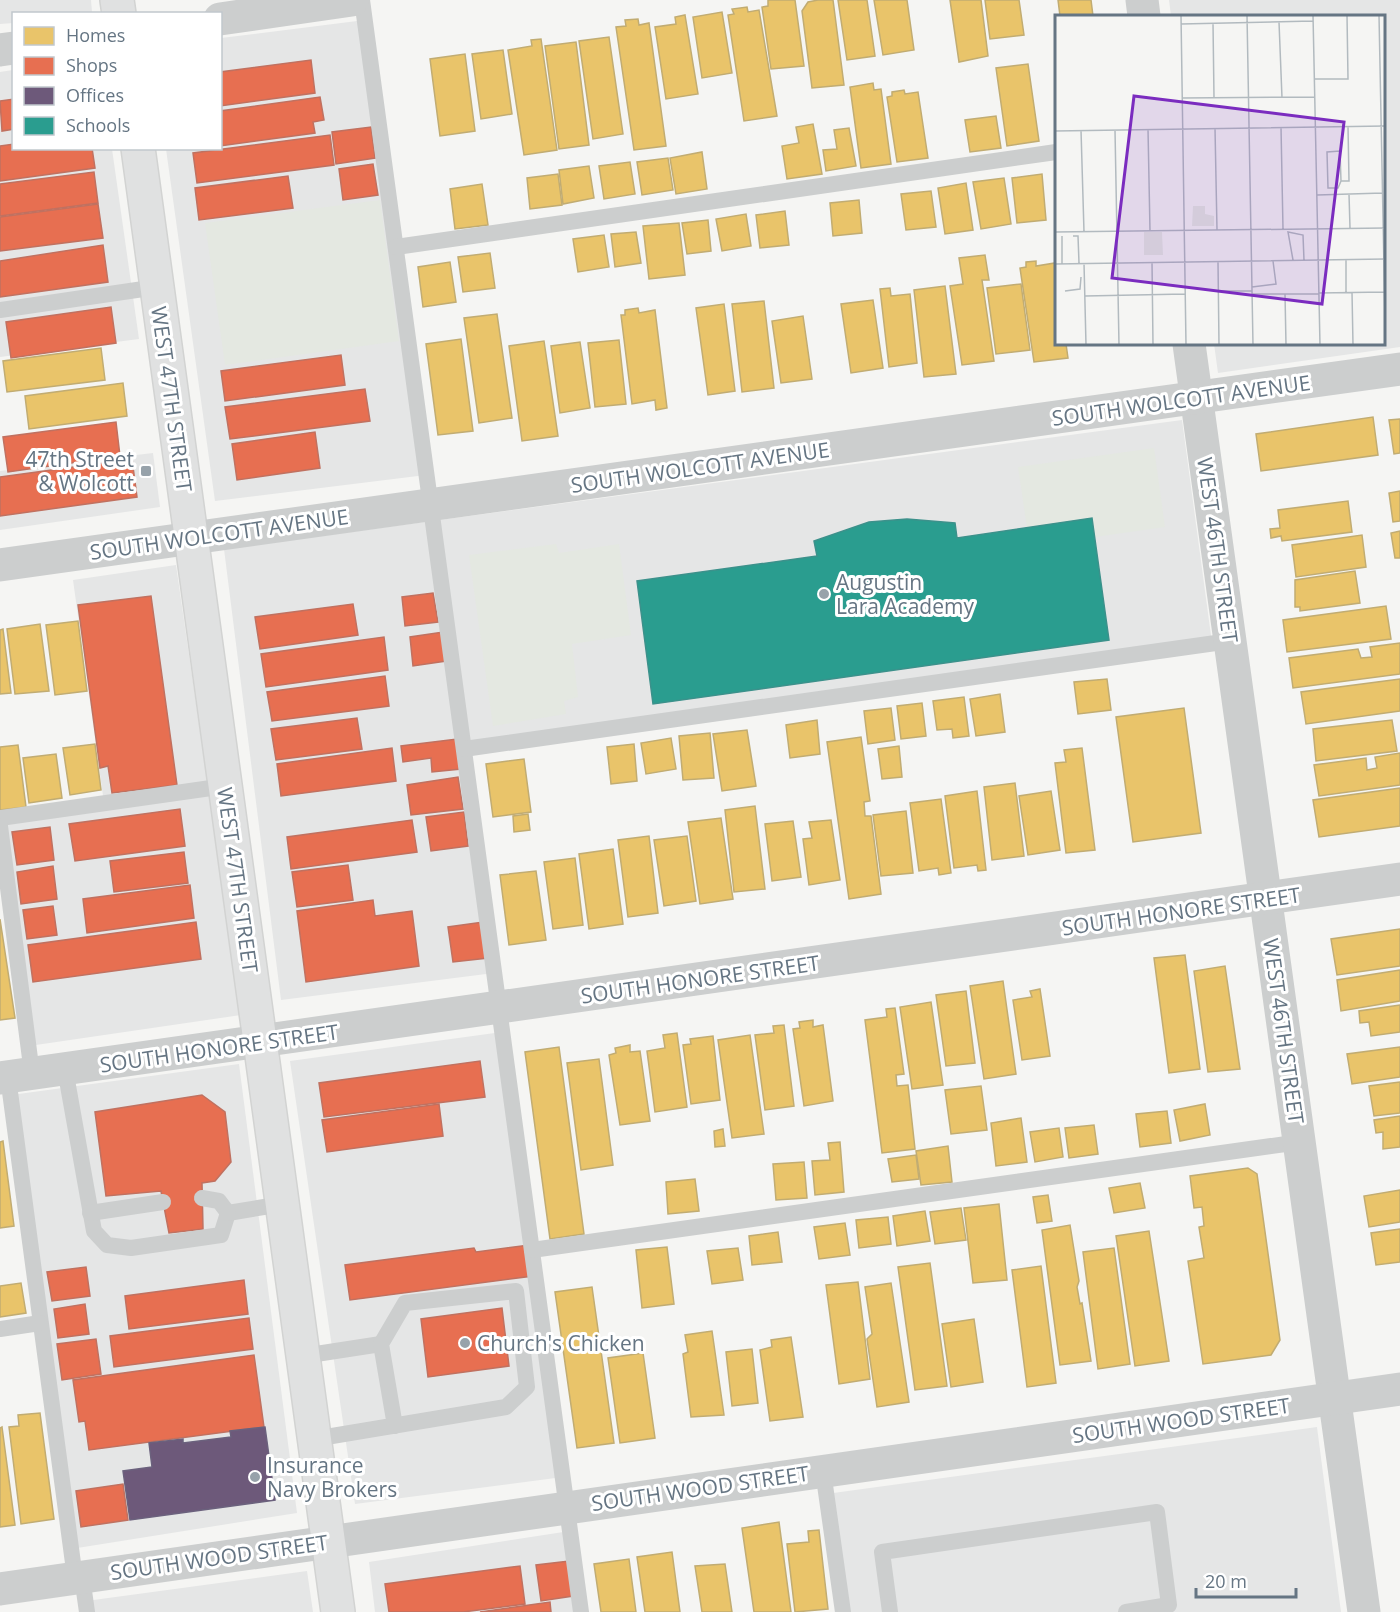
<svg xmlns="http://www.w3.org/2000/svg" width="1400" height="1612" font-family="'Open Sans',sans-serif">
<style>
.built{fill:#e5e6e6}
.green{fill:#e4e8e1}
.homes{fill:#e9c46a;stroke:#c1ac72;stroke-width:1.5}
.shops{fill:#e76f51;stroke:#c07160;stroke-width:1.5}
.offices{fill:#6d597a;stroke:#6b617d;stroke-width:1.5}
.schools{fill:#2a9d8f;stroke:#3c918b;stroke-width:1.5}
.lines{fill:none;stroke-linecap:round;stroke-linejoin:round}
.secondary-casing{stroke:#d2d3d2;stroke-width:36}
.lane{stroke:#cccece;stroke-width:16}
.street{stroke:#cccece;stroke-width:33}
.secondary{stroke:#e0e1e1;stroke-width:33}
.poi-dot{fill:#97a2aa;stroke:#fff;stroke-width:2}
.labels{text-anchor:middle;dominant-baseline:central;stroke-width:6;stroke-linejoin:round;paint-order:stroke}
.street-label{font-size:21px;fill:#657583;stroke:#fff}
.poi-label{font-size:21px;fill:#657583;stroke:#fff;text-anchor:start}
.inset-road{fill:none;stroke:#b2babf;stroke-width:1.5}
.view{fill:#7b2cbf;fill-opacity:0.15;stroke:#7b2cbf;stroke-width:3}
.inset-edge{fill:none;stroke:#657583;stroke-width:3}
</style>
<rect width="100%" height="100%" fill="#f5f5f3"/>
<g class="built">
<path d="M0 0H91L92 12 14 14 13 23 0 24Z"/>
<path d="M1169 0H1400V347L1218 373 1214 344H1384V16H1171Z"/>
<path d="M365 20 426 475 215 501 166 149 220 148 221 38Z"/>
<path d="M13 70 14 148 112 149 139 339 0 357V72Z"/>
<path d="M1182 420 1212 643 464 749 494 973 281 1000 224 549Z"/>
<path d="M153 453 160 507 0 530V471Z"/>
<path d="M176 565 241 1015 29 1046 0 826 104 803 73 580Z"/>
<path d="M502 1032 563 1477 355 1504 290 1061Z"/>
<path d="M239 1064 297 1513 71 1549 11 1095Z"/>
<path d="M1317 1427 1341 1612H843L826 1494Z"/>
<path d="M570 1531 581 1612H375L369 1562Z"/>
<path d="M307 1571 313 1612H87L86 1601Z"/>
</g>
<g class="green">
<path d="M380 200 399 341 225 365 205 223Z"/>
<path d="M1154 448 1165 527 1095 537 1092 518 1027 528 1018 467Z"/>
<path d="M556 544 559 553 619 544 631 635 572 644 578 697 564 701 566 714 493 726 469 555Z"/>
</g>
<g class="homes">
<path d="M768 0H795L804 66 771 69 762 7 768 6Z"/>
<path d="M818 0H833L844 85 812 88 802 11 808 2Z"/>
<path d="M838 0H867L875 56 847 60Z"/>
<path d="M874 0H907L914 50 883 55Z"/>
<path d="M950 0H981L988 56 959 62Z"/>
<path d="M985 0H1019L1024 35 990 39Z"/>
<path d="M1058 0H1091L1093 16H1060Z"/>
<path d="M747 7 748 12 759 10 777 116 744 121 728 15 734 14 732 9Z"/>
<path d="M722 12 732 73 702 78 693 17Z"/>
<path d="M685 15 698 94 666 99 655 27 676 24 675 17Z"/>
<path d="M638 19 639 25 649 23 666 146 634 150 616 27 626 26 625 20Z"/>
<path d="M609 37 623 134 593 139 579 41Z"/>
<path d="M541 39 557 150 524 155 508 50 532 46 531 40Z"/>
<path d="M576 42 589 145 559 149 545 46Z"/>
<path d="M503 50 512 114 481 119 472 54Z"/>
<path d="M465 54 475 131 440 136 430 59Z"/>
<path d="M1028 64 1039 141 1007 146 996 68Z"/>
<path d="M873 83 874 90 881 89 891 164 861 168 850 87Z"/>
<path d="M904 90 905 94 918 92 928 158 897 162 887 97 892 96V92Z"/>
<path d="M996 116 1001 148 970 152 965 120Z"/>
<path d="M813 124 822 174 787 179 782 146 799 143 796 127Z"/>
<path d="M849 128 856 166 826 171 823 150 837 149 834 130Z"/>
<path d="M702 152 707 189 676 194 670 158Z"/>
<path d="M668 158 673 190 642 195 637 162Z"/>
<path d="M630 162 635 194 604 199 599 166Z"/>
<path d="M589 166 594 198 563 204 559 170Z"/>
<path d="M558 174 562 205 530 209 527 178Z"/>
<path d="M1042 174 1046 220 1017 223 1012 178Z"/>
<path d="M1004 178 1011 224 981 229 973 182Z"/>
<path d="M966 183 973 230 945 234 938 188Z"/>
<path d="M482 184 488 225 455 229 450 189Z"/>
<path d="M931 191 936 227 906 230 901 194Z"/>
<path d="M859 200 862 233 833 236 830 203Z"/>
<path d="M785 211 789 245 760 248 756 215Z"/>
<path d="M746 214 751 246 722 251 716 219Z"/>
<path d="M708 220 711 251 687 254 682 223Z"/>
<path d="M679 223 685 275 649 279 643 226Z"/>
<path d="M636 232 641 263 615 267 611 234Z"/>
<path d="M604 235 609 267 578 272 573 239Z"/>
<path d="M490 253 495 288 463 292 458 257Z"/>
<path d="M985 255 989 280H982L994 361 962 365 950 286 963 284 959 258Z"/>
<path d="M1036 261V266L1055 263 1056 344H1066L1068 358 1034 362 1020 268 1026 267V262Z"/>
<path d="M450 262 456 302 423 307 418 267Z"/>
<path d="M1021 284 1030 350 996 354 987 288Z"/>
<path d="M945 286 956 374 924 377 914 290Z"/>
<path d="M890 288 891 296 910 294 917 363 889 367 880 289Z"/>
<path d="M873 300 883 368 851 373 841 304Z"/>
<path d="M764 301 774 388 742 392 732 304Z"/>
<path d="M724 304 735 391 708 395 696 308Z"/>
<path d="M638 308 639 313 655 310 667 408 656 410 655 400 632 404 621 315H625V310Z"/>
<path d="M497 314 512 418 479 423 464 318Z"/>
<path d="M803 316 812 379 781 383 772 321Z"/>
<path d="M461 339 473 431 438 435 426 344Z"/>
<path d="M619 340 626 404 595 407 588 343Z"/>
<path d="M544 341 558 436 522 441 509 346Z"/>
<path d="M580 342 590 408 560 413 551 346Z"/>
<path d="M101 348 105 380 7 392 3 361Z"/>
<path d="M123 383 127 416 29 429 25 396Z"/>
<path d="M1373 417 1378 455 1261 471 1256 434Z"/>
<path d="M1400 419V453L1394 454 1389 420Z"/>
<path d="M1400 491V521L1393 522 1389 493Z"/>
<path d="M1348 501 1352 532 1282 541 1281 536 1271 538 1270 529 1280 528 1278 510Z"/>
<path d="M1400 531V558H1395L1391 533Z"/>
<path d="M1362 535 1366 567 1296 577 1292 545Z"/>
<path d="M1355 571 1360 603 1300 611V607H1295V580Z"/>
<path d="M1386 606 1391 639 1287 652 1283 620Z"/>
<path d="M78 621 87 691 55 695 46 625Z"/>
<path d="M40 624 49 691 15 694 7 629Z"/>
<path d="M3 629 11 693 0 694V630Z"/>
<path d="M1400 643V674L1293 688 1289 658 1358 649 1361 658 1372 657 1370 647Z"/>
<path d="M1107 679 1111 710 1078 714 1074 682Z"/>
<path d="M1400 679V711L1306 724 1301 692Z"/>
<path d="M1000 694 1005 732 976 736 970 699Z"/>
<path d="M964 697 969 736 953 738 952 729 937 730 933 701Z"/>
<path d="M922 703 926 736 901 739 897 706Z"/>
<path d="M891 708 895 740 868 744 864 711Z"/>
<path d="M1184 708 1201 833 1133 842 1116 717Z"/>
<path d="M817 720 820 754 790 758 786 725Z"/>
<path d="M1392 720 1397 751 1316 761 1313 729Z"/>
<path d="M747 730 756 786 722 791 713 734Z"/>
<path d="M710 733 714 778 683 780 679 736Z"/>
<path d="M861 737 870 801 864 802 865 816H871L881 894 849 899 827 742Z"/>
<path d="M671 738 676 769 646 774 641 743Z"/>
<path d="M95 744 101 790 70 795 63 748Z"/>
<path d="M634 744 637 781 611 784 607 747Z"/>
<path d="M18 745 26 807 0 810V747Z"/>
<path d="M899 746 902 777 882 779 878 749Z"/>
<path d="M1082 748 1095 850 1066 853 1055 763 1066 762 1064 750Z"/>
<path d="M1400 753V785L1319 796 1314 765 1366 758 1367 770 1377 768 1375 757Z"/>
<path d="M56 754 62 798 29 803 23 758Z"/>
<path d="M524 759 531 812 493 817 486 764Z"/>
<path d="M1015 783 1024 856 992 860 984 787Z"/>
<path d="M1400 788V826L1319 837 1313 800Z"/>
<path d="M977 791 986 870 978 871 977 865 954 868 945 796Z"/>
<path d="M1051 791 1060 850 1028 855 1019 796Z"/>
<path d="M941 799 951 873 939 875 938 868 919 871 910 803Z"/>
<path d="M755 806 765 889 734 892 725 810Z"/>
<path d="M906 811 913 873 881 876 873 815Z"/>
<path d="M528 814 530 830 514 832 513 816Z"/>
<path d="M721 818 733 899 700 904 688 822Z"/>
<path d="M831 820 840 880 809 885 803 839 812 838 809 822Z"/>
<path d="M793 821 801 877 772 881 765 824Z"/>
<path d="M649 836 658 913 628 917 618 840Z"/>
<path d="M687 836 696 901 664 906 654 840Z"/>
<path d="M613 849 623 924 589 929 579 854Z"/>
<path d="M575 858 583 925 553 929 544 862Z"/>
<path d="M536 871 546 940 509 945 500 875Z"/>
<path d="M0 919 15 1018 0 1020Z"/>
<path d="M1400 929V966L1337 975 1331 939Z"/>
<path d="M1185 955 1200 1069 1169 1073 1154 958Z"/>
<path d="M1225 966 1240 1069 1208 1072 1194 971Z"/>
<path d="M1400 970V1001L1341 1011 1337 980Z"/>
<path d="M1003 981 1016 1074 984 1079 970 986Z"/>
<path d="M1040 989 1050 1056 1022 1060 1013 1000 1032 997 1030 991Z"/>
<path d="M966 991 975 1063 946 1066 936 995Z"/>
<path d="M931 1002 943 1085 912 1089 900 1007Z"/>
<path d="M1400 1005V1032L1371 1036 1369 1022 1360 1023 1359 1011Z"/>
<path d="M895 1008 904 1074 896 1075 897 1086 908 1085 915 1149 882 1153 865 1020 887 1017 886 1009Z"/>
<path d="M813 1020V1027L823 1025 833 1101 804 1106 793 1029 800 1028 799 1022Z"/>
<path d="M784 1025 794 1106 765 1110 755 1035 774 1033 773 1026Z"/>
<path d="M677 1033 687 1107 655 1112 647 1051 665 1048 663 1035Z"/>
<path d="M750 1035 764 1134 732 1138 718 1040Z"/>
<path d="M713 1036 720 1100 691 1104 683 1045 691 1044 690 1039Z"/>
<path d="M630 1045V1052L640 1051 650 1121 620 1125 609 1055 616 1053 615 1048Z"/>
<path d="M559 1047 584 1234 550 1239 525 1052Z"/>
<path d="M1400 1047V1077L1352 1084 1347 1054Z"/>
<path d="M599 1059 613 1165 581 1170 567 1063Z"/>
<path d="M1400 1082V1113L1374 1116 1369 1086Z"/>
<path d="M981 1086 987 1130 951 1134 945 1090Z"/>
<path d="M1205 1104 1210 1135 1180 1141 1174 1110Z"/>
<path d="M1167 1111 1171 1143 1140 1147 1136 1114Z"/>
<path d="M1400 1116V1147L1383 1149V1132L1376 1133 1374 1120Z"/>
<path d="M1021 1118 1027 1162 996 1166 991 1123Z"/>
<path d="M1094 1125 1098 1154 1069 1158 1065 1128Z"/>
<path d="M1059 1128 1063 1157 1035 1162 1030 1132Z"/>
<path d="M723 1129 725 1146 715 1147 714 1131Z"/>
<path d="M3 1141 14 1226 0 1228V1142Z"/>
<path d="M840 1142 844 1192 815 1195 812 1161 830 1160 828 1143Z"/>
<path d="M948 1146 952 1182 921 1185 916 1151Z"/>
<path d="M916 1155 919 1179 892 1182 888 1159Z"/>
<path d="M804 1162 807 1198 776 1200 773 1164Z"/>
<path d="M1248 1168 1257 1174 1280 1340 1271 1355 1203 1364 1188 1261 1204 1258 1199 1227 1204 1226 1202 1207 1194 1208 1190 1176Z"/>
<path d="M695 1179 699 1211 668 1214 666 1182Z"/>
<path d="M1140 1183 1145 1208 1114 1213 1109 1188Z"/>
<path d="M1400 1190V1222L1369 1227 1364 1196Z"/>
<path d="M1048 1195 1052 1221 1037 1223 1033 1197Z"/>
<path d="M999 1204 1007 1280 973 1283 964 1208Z"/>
<path d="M961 1208 966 1240 935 1244 930 1212Z"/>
<path d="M925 1211 930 1241 897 1246 893 1216Z"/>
<path d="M888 1217 891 1244 859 1248 856 1220Z"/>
<path d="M845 1223 850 1255 819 1259 814 1227Z"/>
<path d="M1070 1225 1079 1281 1077 1287 1080 1304 1082 1303 1091 1361 1060 1365 1042 1230Z"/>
<path d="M1400 1229V1262L1376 1265 1371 1233Z"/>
<path d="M1149 1231 1169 1361 1135 1366 1116 1236Z"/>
<path d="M778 1232 782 1262 752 1265 749 1236Z"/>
<path d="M667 1247 674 1304 642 1308 636 1250Z"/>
<path d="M738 1248 743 1280 712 1284 707 1251Z"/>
<path d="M1114 1248 1130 1364 1098 1369 1083 1252Z"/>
<path d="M930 1263 947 1386 915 1390 898 1267Z"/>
<path d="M1041 1266 1056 1383 1027 1387 1012 1270Z"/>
<path d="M858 1282 870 1379 839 1384 826 1285Z"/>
<path d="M21 1283 26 1313 0 1317V1286Z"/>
<path d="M891 1283 909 1402 877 1407 867 1339 872 1334 865 1287Z"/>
<path d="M592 1287 614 1443 577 1448 555 1292Z"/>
<path d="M974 1319 983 1382 951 1387 942 1324Z"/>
<path d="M712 1331 724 1415 691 1417 683 1354 688 1352 685 1335Z"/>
<path d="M791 1337 803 1417 770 1421 760 1350 772 1347 771 1340Z"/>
<path d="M752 1349 758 1403 732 1406 726 1352Z"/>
<path d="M643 1353 655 1438 620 1443 608 1358Z"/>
<path d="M40 1413 54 1519 21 1524 9 1427 19 1426 18 1415Z"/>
<path d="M2 1427 15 1525 0 1527V1428Z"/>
<path d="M779 1522 791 1612H754L742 1528Z"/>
<path d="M819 1530 828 1609 795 1612 787 1544 809 1542 808 1531Z"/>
<path d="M672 1552 680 1612H645L637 1557Z"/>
<path d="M629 1559 636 1612H601L594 1564Z"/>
<path d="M725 1564 732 1612H702L695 1566Z"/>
</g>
<g class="shops">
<path d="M311 60 315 93 220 106V72Z"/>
<path d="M320 97 324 120 313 122 315 133 220 146V111Z"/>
<path d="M14 99V129L2 131 0 101Z"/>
<path d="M371 127 375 158 336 164 332 132Z"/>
<path d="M330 135 334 165 197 183 193 153Z"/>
<path d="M14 144V148H92L95 168 0 181V146Z"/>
<path d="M373 164 378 195 343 200 339 169Z"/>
<path d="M94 172 98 203 0 216V184Z"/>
<path d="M288 176 293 208 199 220 195 188Z"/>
<path d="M98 204 103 238 0 251V217Z"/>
<path d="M103 245 108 282 0 297V261Z"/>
<path d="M111 307 116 343 11 358 6 322Z"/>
<path d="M341 355 345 385 225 401 221 371Z"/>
<path d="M365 389 370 421 230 439 225 407Z"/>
<path d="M116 422 120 456 8 472 3 437Z"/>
<path d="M315 432 320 468 237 480 232 444Z"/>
<path d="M132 459 137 497 0 516V477Z"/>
<path d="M433 593 438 622 405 626 402 597Z"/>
<path d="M151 596 177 785 112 793 108 766 100 768 78 605Z"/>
<path d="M353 604 358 635 260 649 255 617Z"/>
<path d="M443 632 446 661 413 666 410 637Z"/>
<path d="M384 637 388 670 266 687 261 654Z"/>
<path d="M385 676 389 706 272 721 267 692Z"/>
<path d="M357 718 362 749 276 760 271 729Z"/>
<path d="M457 739 461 769 432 772 431 758 403 762 401 746Z"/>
<path d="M392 748 396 781 281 796 277 764Z"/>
<path d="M458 777 463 809 411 815 407 785Z"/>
<path d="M180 809 185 846 75 861 69 824Z"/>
<path d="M464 812 468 846 431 851 426 817Z"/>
<path d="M412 820 417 852 291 869 287 837Z"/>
<path d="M50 827 54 860 17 865 12 832Z"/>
<path d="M184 852 188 883 114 892 110 861Z"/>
<path d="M348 865 353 900 297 907 292 872Z"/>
<path d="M53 866 57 899 21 904 17 872Z"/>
<path d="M190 885 194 918 87 933 83 899Z"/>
<path d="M373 900 375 916 412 911 419 966 306 982 297 911Z"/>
<path d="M53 906 57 935 27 939 23 910Z"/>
<path d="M196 922 201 959 33 982 28 945Z"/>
<path d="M483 922 488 958 453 962 448 927Z"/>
<path d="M480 1061 485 1097 324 1117 319 1083Z"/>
<path d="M202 1095 225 1112 231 1162 215 1181 202 1183 203 1229 169 1233 161 1191 106 1196 95 1112Z"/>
<path d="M439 1104 443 1136 327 1152 322 1120Z"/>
<path d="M529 1245 533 1276 350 1300 345 1265 474 1248 476 1252Z"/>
<path d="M86 1267 90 1296 52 1301 47 1272Z"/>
<path d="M244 1280 248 1314 129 1329 125 1296Z"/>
<path d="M85 1304 89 1334 58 1338 54 1309Z"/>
<path d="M502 1308 509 1366 428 1377 421 1319Z"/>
<path d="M249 1318 253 1349 114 1367 110 1336Z"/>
<path d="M96 1339 101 1374 62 1380 57 1344Z"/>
<path d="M254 1355 264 1427 89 1450 85 1421 79 1422 73 1380Z"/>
<path d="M123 1484 128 1520 81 1527 76 1491Z"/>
<path d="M569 1561 573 1596 541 1601 536 1565Z"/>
<path d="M520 1566 525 1604 463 1612H389L385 1584Z"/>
<path d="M550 1602 551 1612H480Z"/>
</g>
<path class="offices" d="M265 1427 275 1500 130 1520 123 1471 152 1467 149 1443 183 1439V1443L231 1437 230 1431Z"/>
<path class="schools" d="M1092 518 1109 640 653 704 637 581 817 556 814 541 869 522 907 519 955 523 957 538Z"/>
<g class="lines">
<g class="secondary-casing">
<g id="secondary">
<path d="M117 0 119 14"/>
<path d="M138 148 338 1612"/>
</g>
</g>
<g class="lane">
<path d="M362 0 581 1612"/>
<path d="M396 247 1056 152"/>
<path d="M0 310 157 287"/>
<path d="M464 749 1230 641"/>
<path d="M0 818 225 786"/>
<path d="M0 826 32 1074"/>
<path d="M65 1069 94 1231 107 1245 131 1248 221 1235 228 1213 282 1204"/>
<path d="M8 1077 75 1578"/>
<path d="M202 1198 219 1201 228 1213"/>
<path d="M90 1213 163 1202"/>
<path d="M532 1250 1300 1142"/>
<path d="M0 1329 40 1323"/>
<path d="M303 1356 381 1344"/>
<path d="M314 1439 506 1407 527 1387 516 1291 405 1303 381 1344 395 1426"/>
<path d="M823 1471 843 1612"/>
<path d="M82 1577 87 1612"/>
<path d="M890 1612 882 1552 1157 1512 1169 1605 1126 1612"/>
</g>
<g class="street">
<path d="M1142 0 1144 16"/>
<path d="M220 19 352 0"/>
<path d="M0 50 14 48"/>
<path d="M1189 344 1364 1612"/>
<path d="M0 565 1400 369"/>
<path d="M0 1078 1400 879"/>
<path d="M0 1589 1400 1389"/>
</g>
<use href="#secondary" class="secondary"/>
</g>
<g class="poi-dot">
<rect x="140" y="465" width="12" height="12" rx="3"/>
<circle cx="824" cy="594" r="6"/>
<circle cx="465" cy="1343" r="6"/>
<circle cx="255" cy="1477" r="6"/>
</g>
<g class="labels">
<g class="street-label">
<text transform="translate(172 399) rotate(82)">WEST 47TH STREET</text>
<text transform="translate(1181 400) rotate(-8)">SOUTH WOLCOTT AVENUE</text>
<text transform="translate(700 467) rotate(-8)">SOUTH WOLCOTT AVENUE</text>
<text transform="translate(219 534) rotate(-8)">SOUTH WOLCOTT AVENUE</text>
<text transform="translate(1218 550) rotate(82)">WEST 46TH STREET</text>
<text transform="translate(238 880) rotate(82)">WEST 47TH STREET</text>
<text transform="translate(1181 911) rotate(-8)">SOUTH HONORE STREET</text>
<text transform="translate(700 979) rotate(-8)">SOUTH HONORE STREET</text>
<text transform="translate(1284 1031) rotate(82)">WEST 46TH STREET</text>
<text transform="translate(219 1048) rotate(-8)">SOUTH HONORE STREET</text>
<text transform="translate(1181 1420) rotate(-8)">SOUTH WOOD STREET</text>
<text transform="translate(700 1488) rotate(-8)">SOUTH WOOD STREET</text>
<text transform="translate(219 1557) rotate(-8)">SOUTH WOOD STREET</text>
</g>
<g class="poi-label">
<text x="134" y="459" text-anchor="end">47th Street<tspan x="134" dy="24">&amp; Wolcott</tspan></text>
<text x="836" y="582">Augustin<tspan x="836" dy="24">Lara Academy</tspan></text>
<text x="477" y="1343">Church's Chicken</text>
<text x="267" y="1465">Insurance<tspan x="267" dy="24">Navy Brokers</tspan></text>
</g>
</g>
<g transform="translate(1055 15)">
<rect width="330" height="330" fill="#f5f5f3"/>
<path d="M138 191H150V199L159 201V211H137ZM89 217H107L108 240H89Z" fill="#e4e8e1"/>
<path class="inset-road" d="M126 0 131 330M192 0 198 330M258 0 265 330M324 0 330 304M224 7 227 83M158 8 159 83M126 9 258 6M259 64H293L292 0M127 83 260 82M226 112 228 214M160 113 162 215M93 114 95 216M26 115 29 217M60 115 64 330M0 116 330 111M285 136 286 166 283 173H273L272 137ZM286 166H294L293 111M294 179 295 213M262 180 328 178M0 217 330 213M7 221V249M18 221H23L24 248M238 245 233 217 248 220 249 245M291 245V277M97 247 98 330M163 247 164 330M29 248 31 330M0 249 330 244M197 272 221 269 218 246M10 276 25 274 26 262M163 276H197M297 277 298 330M264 278 330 277M197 279H264M230 279 231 330M30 281 130 279"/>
<path class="view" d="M79 81 289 107 267 289 57 263Z"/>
<rect width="330" height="330" class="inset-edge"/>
</g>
<rect x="12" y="12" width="210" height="138" fill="#ffffff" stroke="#c1c8cd" stroke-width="1.5"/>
<rect x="24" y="27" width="30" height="18" fill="#e9c46a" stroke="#c1c8cd" stroke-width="1.5"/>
<text x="66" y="42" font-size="18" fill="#657583">Homes</text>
<rect x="24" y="57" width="30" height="18" fill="#e76f51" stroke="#c1c8cd" stroke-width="1.5"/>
<text x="66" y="72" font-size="18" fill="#657583">Shops</text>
<rect x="24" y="87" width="30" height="18" fill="#6d597a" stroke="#c1c8cd" stroke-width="1.5"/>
<text x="66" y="102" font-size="18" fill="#657583">Offices</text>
<rect x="24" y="117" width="30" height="18" fill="#2a9d8f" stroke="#c1c8cd" stroke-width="1.5"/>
<text x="66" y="132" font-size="18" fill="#657583">Schools</text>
<path d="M1196 1588v9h100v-9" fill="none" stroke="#657583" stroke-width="3"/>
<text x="1205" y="1588" font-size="18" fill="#657583" stroke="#ffffff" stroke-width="4.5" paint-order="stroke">20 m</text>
</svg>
